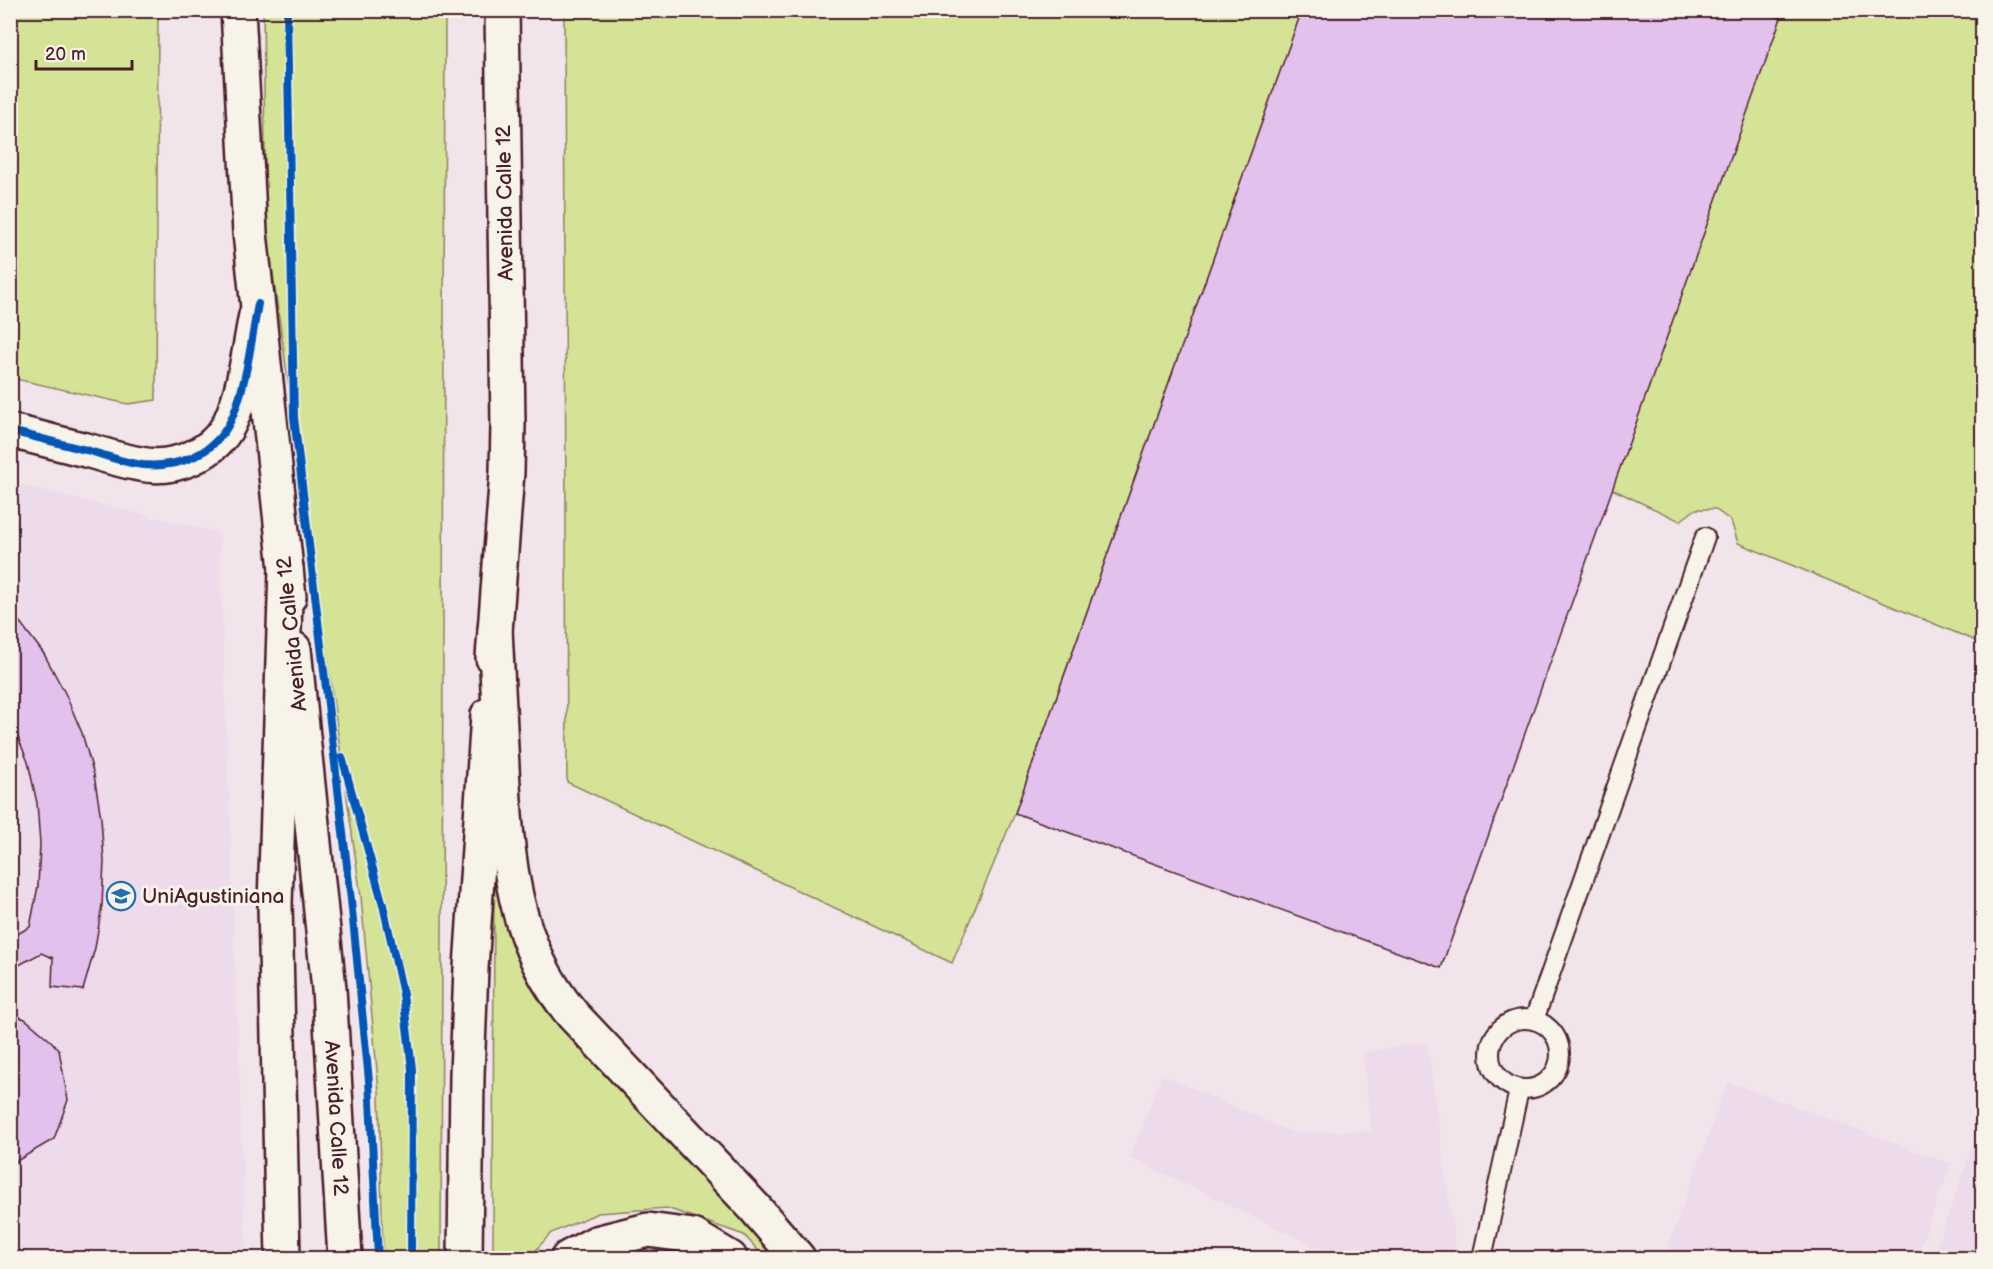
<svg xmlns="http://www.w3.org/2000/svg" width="1993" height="1269" font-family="'Balsamiq Sans',sans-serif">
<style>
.built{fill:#eddaeb}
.green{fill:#d5e396;stroke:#908160;stroke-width:1.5}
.building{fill:#e3c1ed;stroke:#4a1f2b;stroke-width:1.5}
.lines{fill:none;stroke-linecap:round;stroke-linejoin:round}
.lane-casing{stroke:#4a1f2b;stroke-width:22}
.street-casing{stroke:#4a1f2b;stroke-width:38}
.secondary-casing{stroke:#4a1f2b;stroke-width:38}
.primary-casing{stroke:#4a1f2b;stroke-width:38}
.lane{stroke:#f7f3e8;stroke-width:18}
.street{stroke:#f7f3e8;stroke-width:33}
.secondary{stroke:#f7f3e8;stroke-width:33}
.primary{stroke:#f7f3e8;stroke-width:33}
.cycleway-casing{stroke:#f7f3e8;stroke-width:11}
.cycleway{stroke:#0057b8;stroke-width:8}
.labels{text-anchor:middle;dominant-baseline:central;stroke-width:6;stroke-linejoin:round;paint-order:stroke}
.street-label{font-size:21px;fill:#4a1f2b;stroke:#f7f3e8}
.poi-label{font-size:21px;fill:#4a1f2b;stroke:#f7f3e8;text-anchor:start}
</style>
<rect width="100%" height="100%" fill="#f1e4ea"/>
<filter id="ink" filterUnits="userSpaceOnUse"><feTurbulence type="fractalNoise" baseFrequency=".0167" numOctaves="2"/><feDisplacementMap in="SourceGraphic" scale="12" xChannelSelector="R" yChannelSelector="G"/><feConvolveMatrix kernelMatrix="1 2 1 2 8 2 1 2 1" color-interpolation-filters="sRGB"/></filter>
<g filter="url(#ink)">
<g class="built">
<path d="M11 483 219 533 246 1258H11Z"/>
<path d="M1427 1042 1457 1258H1339L1130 1157 1162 1075 1293 1133 1372 1131 1362 1053Z"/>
<path d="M1728 1082 1951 1164 1916 1258H1664Z"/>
<path d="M1982 1121V1258H1933Z"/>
</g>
<g class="green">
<path d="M11 10 158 11 156 400 128 404 11 378Z"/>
<path d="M263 11H445L441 1258H383L379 1092 361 897 266 225Z"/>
<path d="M564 11H1302L1015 813 952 963 567 782Z"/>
<path d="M1761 11H1982V622L1976 641 1738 543 1731 521 1715 509H1696L1680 521 1612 489 1780 18Z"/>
<path d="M494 865 514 940 784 1258H765L744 1235 667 1208 598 1213 551 1233 529 1258H493Z"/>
</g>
<g class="building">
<path d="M1302 10H1761L1781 18 1441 968 1015 813Z"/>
<path d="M10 609 44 654 65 693 82 733 94 775 101 818 104 861 102 905 95 948 83 990 52 987 53 958 41 953 10 970V938L30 927 38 886 40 844 37 803 28 762 10 718Z"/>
<path d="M10 1014 25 1019 52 1042 59 1050 68 1100 54 1139 10 1165Z"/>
</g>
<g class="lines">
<g class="lane-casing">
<g id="lane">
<circle cx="1525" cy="1054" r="35"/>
<path d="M1534 1020 1705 537"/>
<path d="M1482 1258 1519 1090"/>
</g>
</g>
<g class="street-casing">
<path id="street" d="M10 431C36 437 61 444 86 450 104 455 122 461 140 464 174 471 215 454 230 422 245 389 249 350 256 315"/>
</g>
<g class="secondary-casing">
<g id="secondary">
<path d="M238 10 250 233 289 597"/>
<path id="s1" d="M294 649 329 989 345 1258"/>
<path d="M493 658 507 472 508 425 502 10"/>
<path d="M465 1258 467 1075 471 968 488 715"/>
</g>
</g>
<g class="primary-casing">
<g id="primary">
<path d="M495 630C497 676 500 721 502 767 507 857 512 944 573 1015L754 1207 798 1258"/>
<path d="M283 1258 275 904 286 569"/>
<path d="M568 1258 596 1243 648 1230 693 1236 730 1258"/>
</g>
</g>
<use href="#lane" class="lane"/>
<use href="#street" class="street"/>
<use href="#secondary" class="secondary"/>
<use href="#primary" class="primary"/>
<g class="cycleway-casing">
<g id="cycleway">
<path d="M287 10 294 417 351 900 369 1081 378 1258"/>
<path d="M10 431C36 437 61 444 86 450 104 455 125 463 143 465 177 468 212 455 229 424 246 391 251 341 258 304"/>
<path d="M342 757 383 905 403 994 412 1069 411 1258"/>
</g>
</g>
<use href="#cycleway" class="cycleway"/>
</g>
</g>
<defs>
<g id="university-ring" transform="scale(1.5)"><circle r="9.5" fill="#f7f3e8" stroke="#1f6fb2" stroke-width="1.5"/><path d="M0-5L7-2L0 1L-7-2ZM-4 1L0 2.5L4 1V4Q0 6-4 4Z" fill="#1f6fb2"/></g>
</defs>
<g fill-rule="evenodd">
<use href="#university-ring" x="121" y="896"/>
</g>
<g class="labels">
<g class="street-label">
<text transform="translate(505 203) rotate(-91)">Avenida Calle 12</text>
<text transform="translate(292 634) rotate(-96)">Avenida Calle 12</text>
<text stroke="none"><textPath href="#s1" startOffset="471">Avenida Calle 12</textPath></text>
</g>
<g class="poi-label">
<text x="142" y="896">UniAgustiniana</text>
</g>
</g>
<rect width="1993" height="1269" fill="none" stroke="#f7f3e8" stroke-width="36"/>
<rect x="18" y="18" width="1957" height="1233" fill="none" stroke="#4a1f2b" stroke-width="2" filter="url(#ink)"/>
<path d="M36 60v9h96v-9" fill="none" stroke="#4a1f2b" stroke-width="3"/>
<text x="45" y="60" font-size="18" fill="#4a1f2b" stroke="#f7f3e8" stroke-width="4.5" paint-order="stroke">20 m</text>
</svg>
